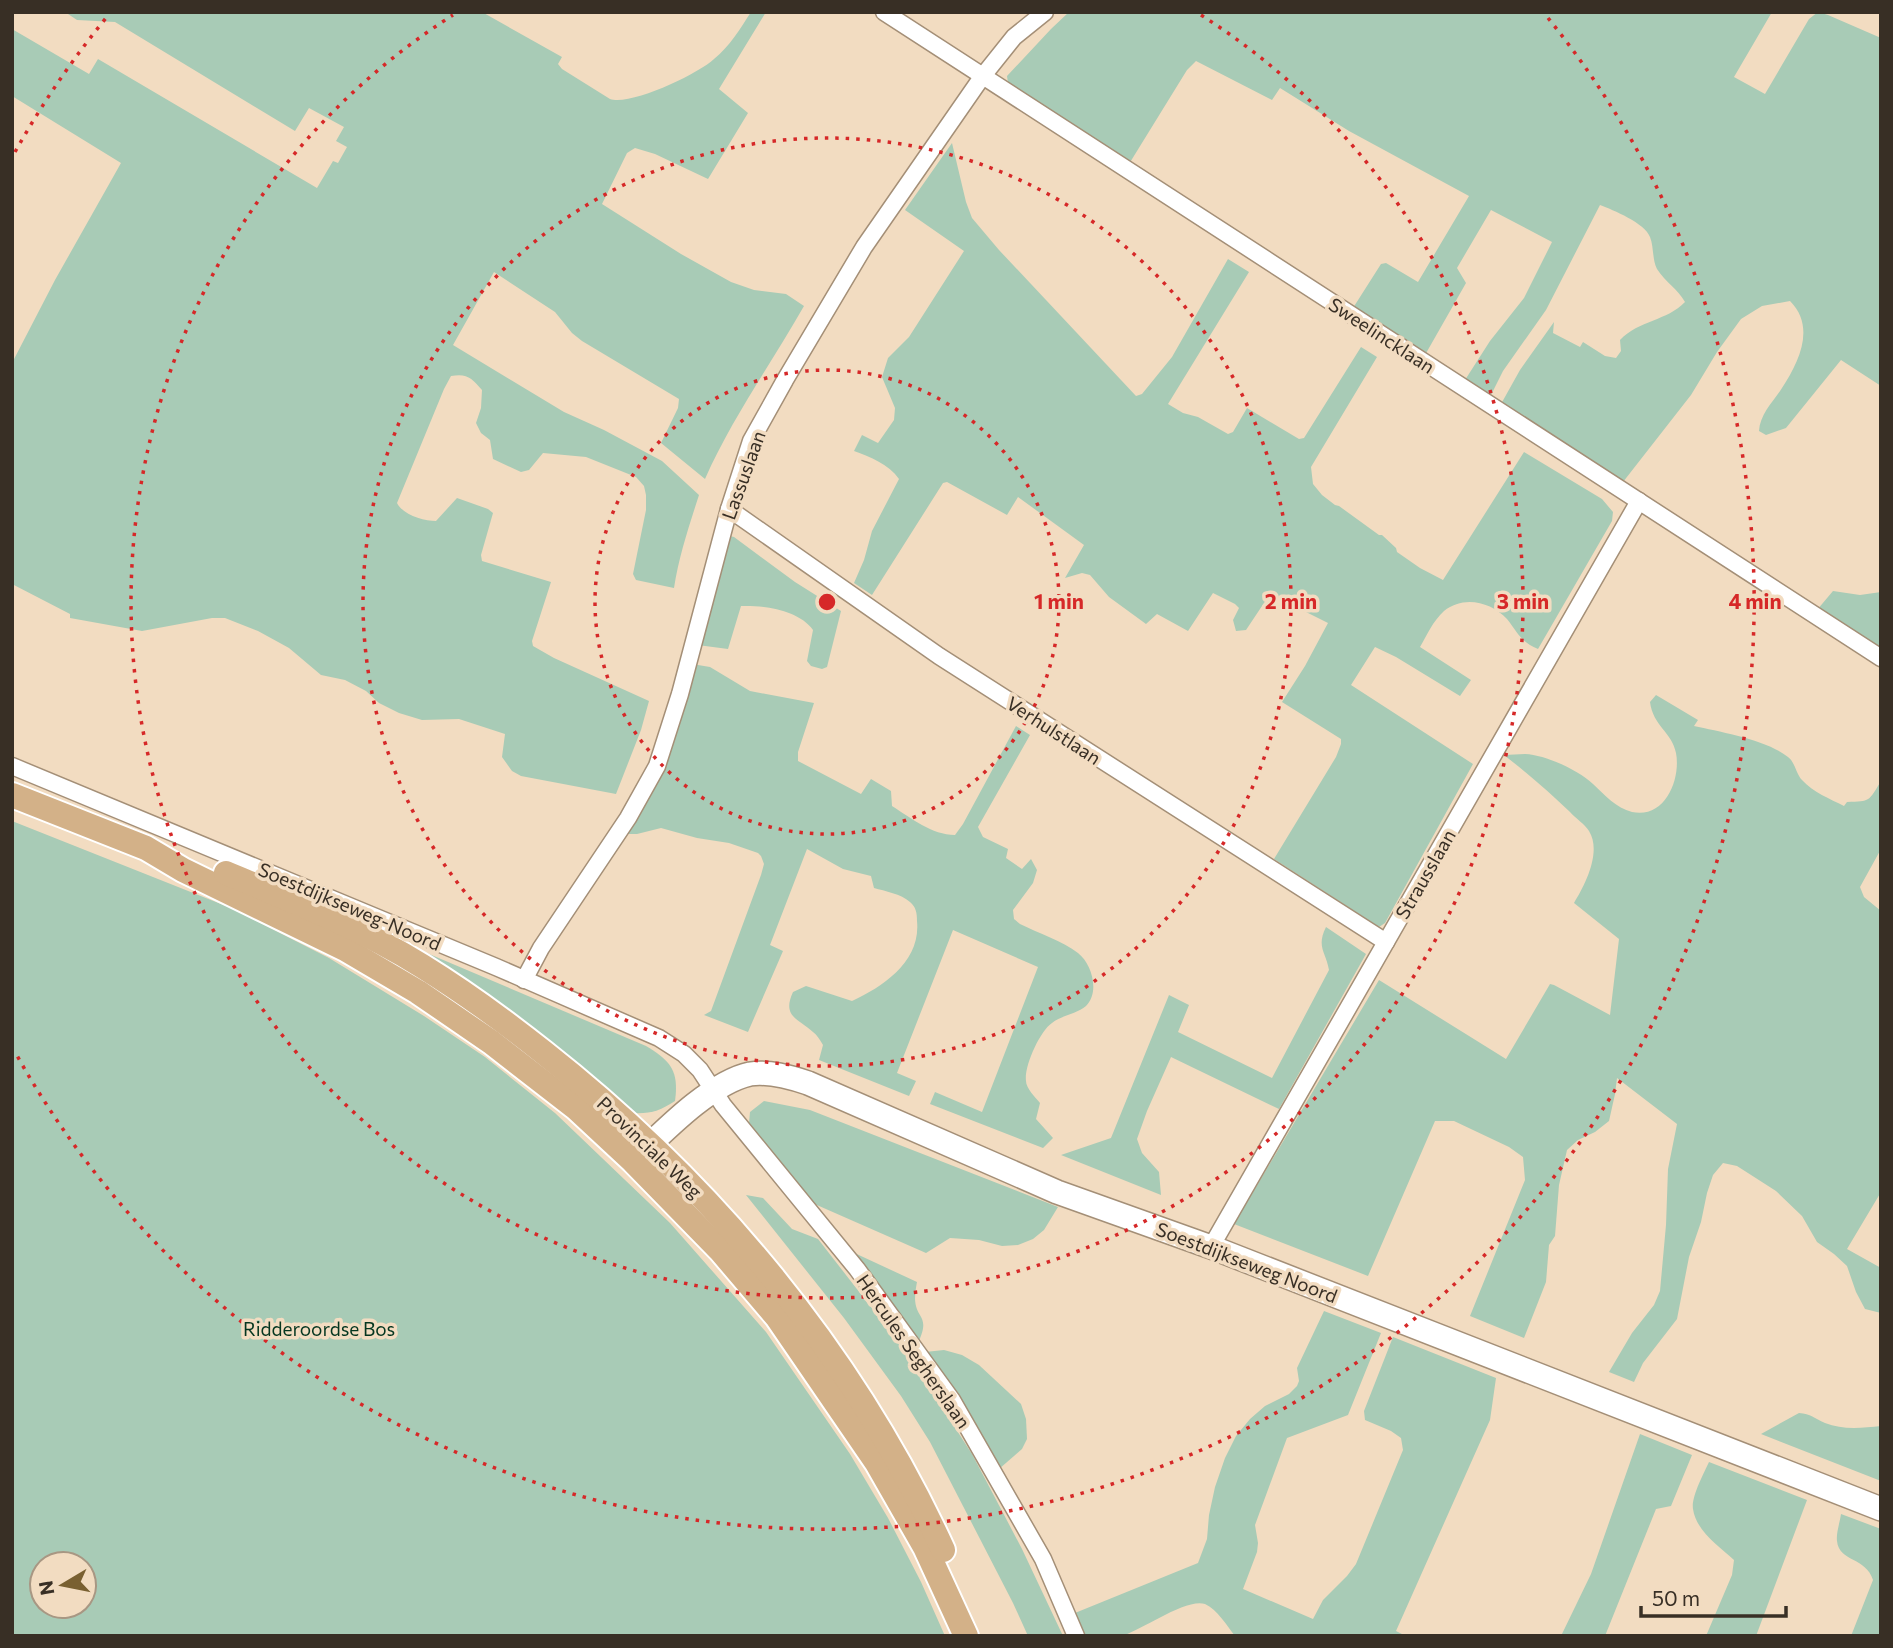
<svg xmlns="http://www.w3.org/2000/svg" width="1893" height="1648" font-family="Commissioner,sans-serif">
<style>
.green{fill:#a8cbb6;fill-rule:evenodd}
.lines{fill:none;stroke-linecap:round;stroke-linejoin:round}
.minor-casing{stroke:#a48f77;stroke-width:19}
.secondary-casing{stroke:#a48f77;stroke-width:26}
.primary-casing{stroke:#fff;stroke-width:28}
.minor{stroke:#fff;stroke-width:16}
.secondary{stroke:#fff;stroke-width:23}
.primary{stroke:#d3b188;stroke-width:24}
.ring{fill:none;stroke:#d62828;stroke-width:3.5;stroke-dasharray:3.5 7}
.labels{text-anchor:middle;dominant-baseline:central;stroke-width:7;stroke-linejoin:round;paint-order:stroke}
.street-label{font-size:19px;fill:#382f25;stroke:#f2dcc1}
.park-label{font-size:19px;fill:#053620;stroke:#f2dcc1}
.centre{fill:#d62828;stroke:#f2dcc1;stroke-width:3.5}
.ring-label{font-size:21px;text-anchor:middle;font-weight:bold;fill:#d62828;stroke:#f2dcc1;stroke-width:7;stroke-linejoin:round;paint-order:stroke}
</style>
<rect width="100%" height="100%" fill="#f2dcc1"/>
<g class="green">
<path d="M65 12H482L562 57 558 64 562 69 610 99C631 106 698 74 714 59 730 46 740 29 751 12H766L719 89 748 113 708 179 655 154 635 148 627 153 602 204 681 254 731 282 754 290 786 294 804 306C771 364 732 418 705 479L661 443 678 408 679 399 582 341 572 333 555 312 494 272 453 345 564 412 604 430 662 461 699 495C689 526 679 556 674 588L636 580 633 574 646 510V495L644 486 636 477 586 457 543 453 529 470 521 472 493 459 490 440 481 433 476 423 481 408 482 390C472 378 467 373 451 376L444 389 397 503C403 515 424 521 436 521L457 498 488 509 493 513 481 555 482 561 551 582 532 641 533 646 554 658 649 701 641 730 616 794 521 776 512 771 502 757 505 734 459 719 422 720 399 713 379 703 366 691 345 680 321 675 289 648 258 631 225 618H212L142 631 70 618V614L12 584V363L55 280 121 163 12 96V29L89 74 98 59 317 188 333 161 338 163 347 147 336 141 344 127 309 108 295 131 115 22 77 20Z"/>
<path d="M1069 12H1772L1734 77 1765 94 1809 19 1818 12 1828 15 1881 38V386L1841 360 1786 428 1766 435 1759 431C1760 414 1773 402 1782 388 1799 362 1816 327 1790 301L1762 306 1741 319 1717 352 1691 395 1623 482 1501 404 1520 370 1554 322 1553 333 1580 347 1583 342 1605 356 1616 358 1621 351 1620 340C1639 320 1667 321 1685 302 1678 289 1665 282 1657 269 1652 259 1654 247 1650 237 1645 223 1613 210 1600 205L1546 310 1503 371 1490 397 1465 380 1490 341 1524 298 1552 242 1491 210 1457 268 1466 283 1425 355 1353 308 1381 264 1386 263 1418 282 1469 196 1349 131 1280 88 1272 100 1196 61 1187 70 1129 164 1008 83 1007 76 1051 29Z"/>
<path d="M952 143 966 202 972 218 999 250 1136 396 1142 394 1172 357 1228 259 1249 272 1168 404 1183 413 1198 417 1228 434 1233 432 1247 408 1299 439 1304 438 1361 347 1377 357 1311 467 1313 484 1322 495 1335 505 1339 506 1379 535H1382L1396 548 1397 552 1420 568 1443 580 1524 452 1602 499 1613 512 1612 521 1538 649C1520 641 1518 633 1507 619 1491 602 1464 595 1444 611 1433 621 1427 635 1420 647L1471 680 1460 696 1396 657 1375 647 1351 685 1473 764 1385 923 1379 927 1274 859 1336 757 1341 744V739L1282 702 1305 666 1328 623 1270 594 1246 630 1236 631 1233 620 1239 608 1235 604 1213 593 1188 631 1157 614 1146 624 1109 597 1090 575 1082 573 1065 578 1084 545 1018 497 1007 515 947 482 943 483 872 595 854 583 864 560 872 531 899 479C889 464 870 457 854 451L862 435 878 443 894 420 895 408 882 377 888 358 909 337 964 251 905 210Z"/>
<path d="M725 535 734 537 795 582 841 611 827 667 822 669 811 666 807 661 813 630C799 610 763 605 741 606L728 649 690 644Z"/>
<path d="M1833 591 1860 595 1881 592V651L1817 610Z"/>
<path d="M686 663 710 667 750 691 814 703 798 752V761L861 794 871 779 891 791 892 806C911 818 932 835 955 835L963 824 1016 726 1030 735 978 827 983 837 1008 849 1006 858 1022 869 1031 859 1037 870 1033 883 1013 910 1014 919 1020 924C1038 933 1063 941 1078 953 1092 964 1100 992 1086 1006 1077 1014 1062 1015 1052 1023 1040 1031 1024 1066 1026 1081 1026 1088 1035 1097 1040 1103L1036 1119 1053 1138 1043 1148 930 1104 935 1092 982 1112 1038 967 953 930 897 1073 916 1081 909 1096 819 1060 823 1045C820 1040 817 1035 813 1032 797 1018 782 1016 793 992L806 986 852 1001C884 986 921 961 917 921 917 913 916 907 910 902 901 894 885 891 874 888L871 876 843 869 807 849 770 945 783 951 748 1032 704 1015 711 1011 761 875 764 864 761 856 758 853 729 843 697 838 661 828 637 834H621L639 805Z"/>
<path d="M1656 695 1698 720 1694 726C1721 732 1767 740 1788 757 1795 762 1796 774 1802 780 1813 792 1830 799 1844 806L1847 802C1871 801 1868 802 1881 781V849L1860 887 1864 897 1881 911V1192L1847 1249 1881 1268V1313L1865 1309 1856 1292 1847 1266 1834 1254 1817 1242 1802 1216 1776 1191 1737 1166 1723 1163 1713 1175 1707 1193 1701 1222 1689 1257 1677 1319 1643 1363 1634 1382 1609 1372 1632 1333 1654 1305 1660 1291 1666 1225 1668 1169 1677 1124 1617 1078 1615 1094 1609 1121 1595 1132 1578 1140 1567 1150 1559 1185 1555 1236 1549 1245 1546 1282 1524 1338 1470 1316 1525 1180 1523 1157 1509 1147 1454 1121H1435L1368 1276 1234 1224 1379 980 1506 1059 1550 984 1554 985 1610 1015 1619 939 1574 903C1585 885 1602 852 1589 831 1585 824 1575 818 1570 812 1549 792 1527 773 1504 755 1511 755 1518 754 1525 754 1546 755 1578 770 1593 784 1605 795 1616 808 1632 812 1665 819 1681 779 1676 753 1672 732 1653 726 1650 702Z"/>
<path d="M12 821 231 908 329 958 424 1016 485 1057 555 1113 670 1223 766 1332 850 1454 888 1518 921 1582 945 1636H12ZM42 1564H84V1606H42Z"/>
<path d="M330 912 646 1046C671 1061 679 1071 675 1101 660 1111 650 1114 632 1113Z"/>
<path d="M1326 927 1366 954 1279 1109 1171 1057 1147 1111 1137 1139 1142 1153 1159 1172 1161 1195 1061 1155 1111 1138 1169 995 1189 1005 1178 1032 1272 1078 1329 970C1326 952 1316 947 1326 927Z"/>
<path d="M764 1101 810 1110 1058 1207 1044 1230 1033 1239 1018 1245 1002 1246 979 1240 950 1238 926 1253 810 1202 761 1141 749 1123 750 1112Z"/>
<path d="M746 1195 763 1198 792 1229 818 1239 909 1356 972 1454 1022 1549 1063 1636H1028L1013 1603 930 1442 901 1396 844 1318Z"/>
<path d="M848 1250 917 1282C916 1287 915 1294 915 1299 916 1320 931 1315 918 1343Z"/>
<path d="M1324 1311 1381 1333 1348 1415 1287 1438 1255 1525 1258 1543 1257 1552 1243 1589 1313 1619 1323 1600 1347 1576 1356 1564 1403 1450 1401 1438 1391 1431 1365 1420 1364 1411 1393 1337 1496 1378 1490 1420 1396 1631 1406 1636H1235C1227 1626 1217 1609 1205 1604 1186 1598 1142 1630 1124 1635 1113 1638 1092 1636 1080 1636L1070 1615 1198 1563 1207 1539 1209 1515 1215 1487 1225 1458 1236 1436 1250 1419 1265 1406 1289 1394 1297 1386 1299 1381 1297 1368Z"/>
<path d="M944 1350 962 1355 979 1365 1021 1404 1026 1419 1027 1439 1022 1449 999 1469 925 1352Z"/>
<path d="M1799 1413C1811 1414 1814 1418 1825 1423 1842 1430 1862 1428 1881 1426V1481L1761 1434Z"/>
<path d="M1640 1434 1692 1455 1671 1506 1656 1509 1605 1636H1561L1591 1574Z"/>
<path d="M1709 1462 1807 1500 1756 1636H1706L1732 1575 1734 1560C1719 1546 1696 1531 1693 1509 1691 1497 1704 1473 1709 1462Z"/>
<path d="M1841 1514 1881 1529V1636H1851L1873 1580C1866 1557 1839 1562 1837 1541 1836 1533 1840 1522 1841 1514Z"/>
</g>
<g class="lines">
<g class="minor-casing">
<g id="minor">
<path d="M884 12 1881 658"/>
<path d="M729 509 939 656 1386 942"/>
<path d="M12 766 496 967 659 1038 684 1054 700 1070 723 1105 857 1269 952 1400 1043 1559 1076 1636"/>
<path d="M524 980 541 948 628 818 657 766 680 694 729 509 751 441 785 380 864 247 982 77 1014 37 1045 12"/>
<path d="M1211 1247 1639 501"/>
</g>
</g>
<g class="secondary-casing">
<path id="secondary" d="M638 1156C665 1130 712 1082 750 1074 769 1071 790 1077 808 1083L1057 1192 1211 1247 1881 1509"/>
</g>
<g class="primary-casing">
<g id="primary">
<path d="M12 795 146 848 183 870 345 949 418 992 491 1042 576 1108 633 1161 720 1250 777 1317 877 1463 925 1547 966 1636"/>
<path d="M226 873C293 901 361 928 422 966 464 992 504 1021 543 1052 712 1185 853 1354 943 1550"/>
</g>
</g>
<use href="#minor" class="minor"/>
<use href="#secondary" class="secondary"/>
<use href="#primary" class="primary"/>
</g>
<g class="ring">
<circle cx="827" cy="602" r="232"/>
<circle cx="827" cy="602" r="464"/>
<path d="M1201 15A696 696 0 1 1 453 15"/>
<path d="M15 152A928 928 0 0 1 106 18M1548 18A928 928 0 1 1 15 1052"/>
</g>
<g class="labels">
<g class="street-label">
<text transform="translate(1382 335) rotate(33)">Sweelincklaan</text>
<text transform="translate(743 475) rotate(-70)">Lassuslaan</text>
<text transform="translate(1054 730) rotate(33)">Verhulstlaan</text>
<text transform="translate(1425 874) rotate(-60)">Strausslaan</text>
<text transform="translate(350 906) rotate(23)">Soestdijkseweg-Noord</text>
<text transform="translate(650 1147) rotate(44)">Provinciale Weg</text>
<text transform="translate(1247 1262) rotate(21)">Soestdijkseweg Noord</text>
<text transform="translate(914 1351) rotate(55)">Hercules Segherslaan</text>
</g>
<g class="park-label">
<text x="319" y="1328">Ridderoordse Bos</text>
</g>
</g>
<circle cx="827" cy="602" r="10" class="centre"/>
<g class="ring-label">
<text x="1059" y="609">1 min</text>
<text x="1291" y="609">2 min</text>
<text x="1523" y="609">3 min</text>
<text x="1755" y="609">4 min</text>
</g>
<rect width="1893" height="1648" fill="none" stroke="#382f25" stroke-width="28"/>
<g transform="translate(63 1585) rotate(260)"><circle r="33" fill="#f2dcc1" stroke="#a89783" stroke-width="2"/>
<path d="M0-5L12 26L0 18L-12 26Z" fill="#796031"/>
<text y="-10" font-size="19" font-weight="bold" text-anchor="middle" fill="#382f25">N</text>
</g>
<path d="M1641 1606v10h145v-10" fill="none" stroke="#382f25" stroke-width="3.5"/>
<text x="1652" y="1606" font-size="21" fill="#382f25" stroke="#f2dcc1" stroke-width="5" paint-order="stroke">50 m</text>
</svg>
